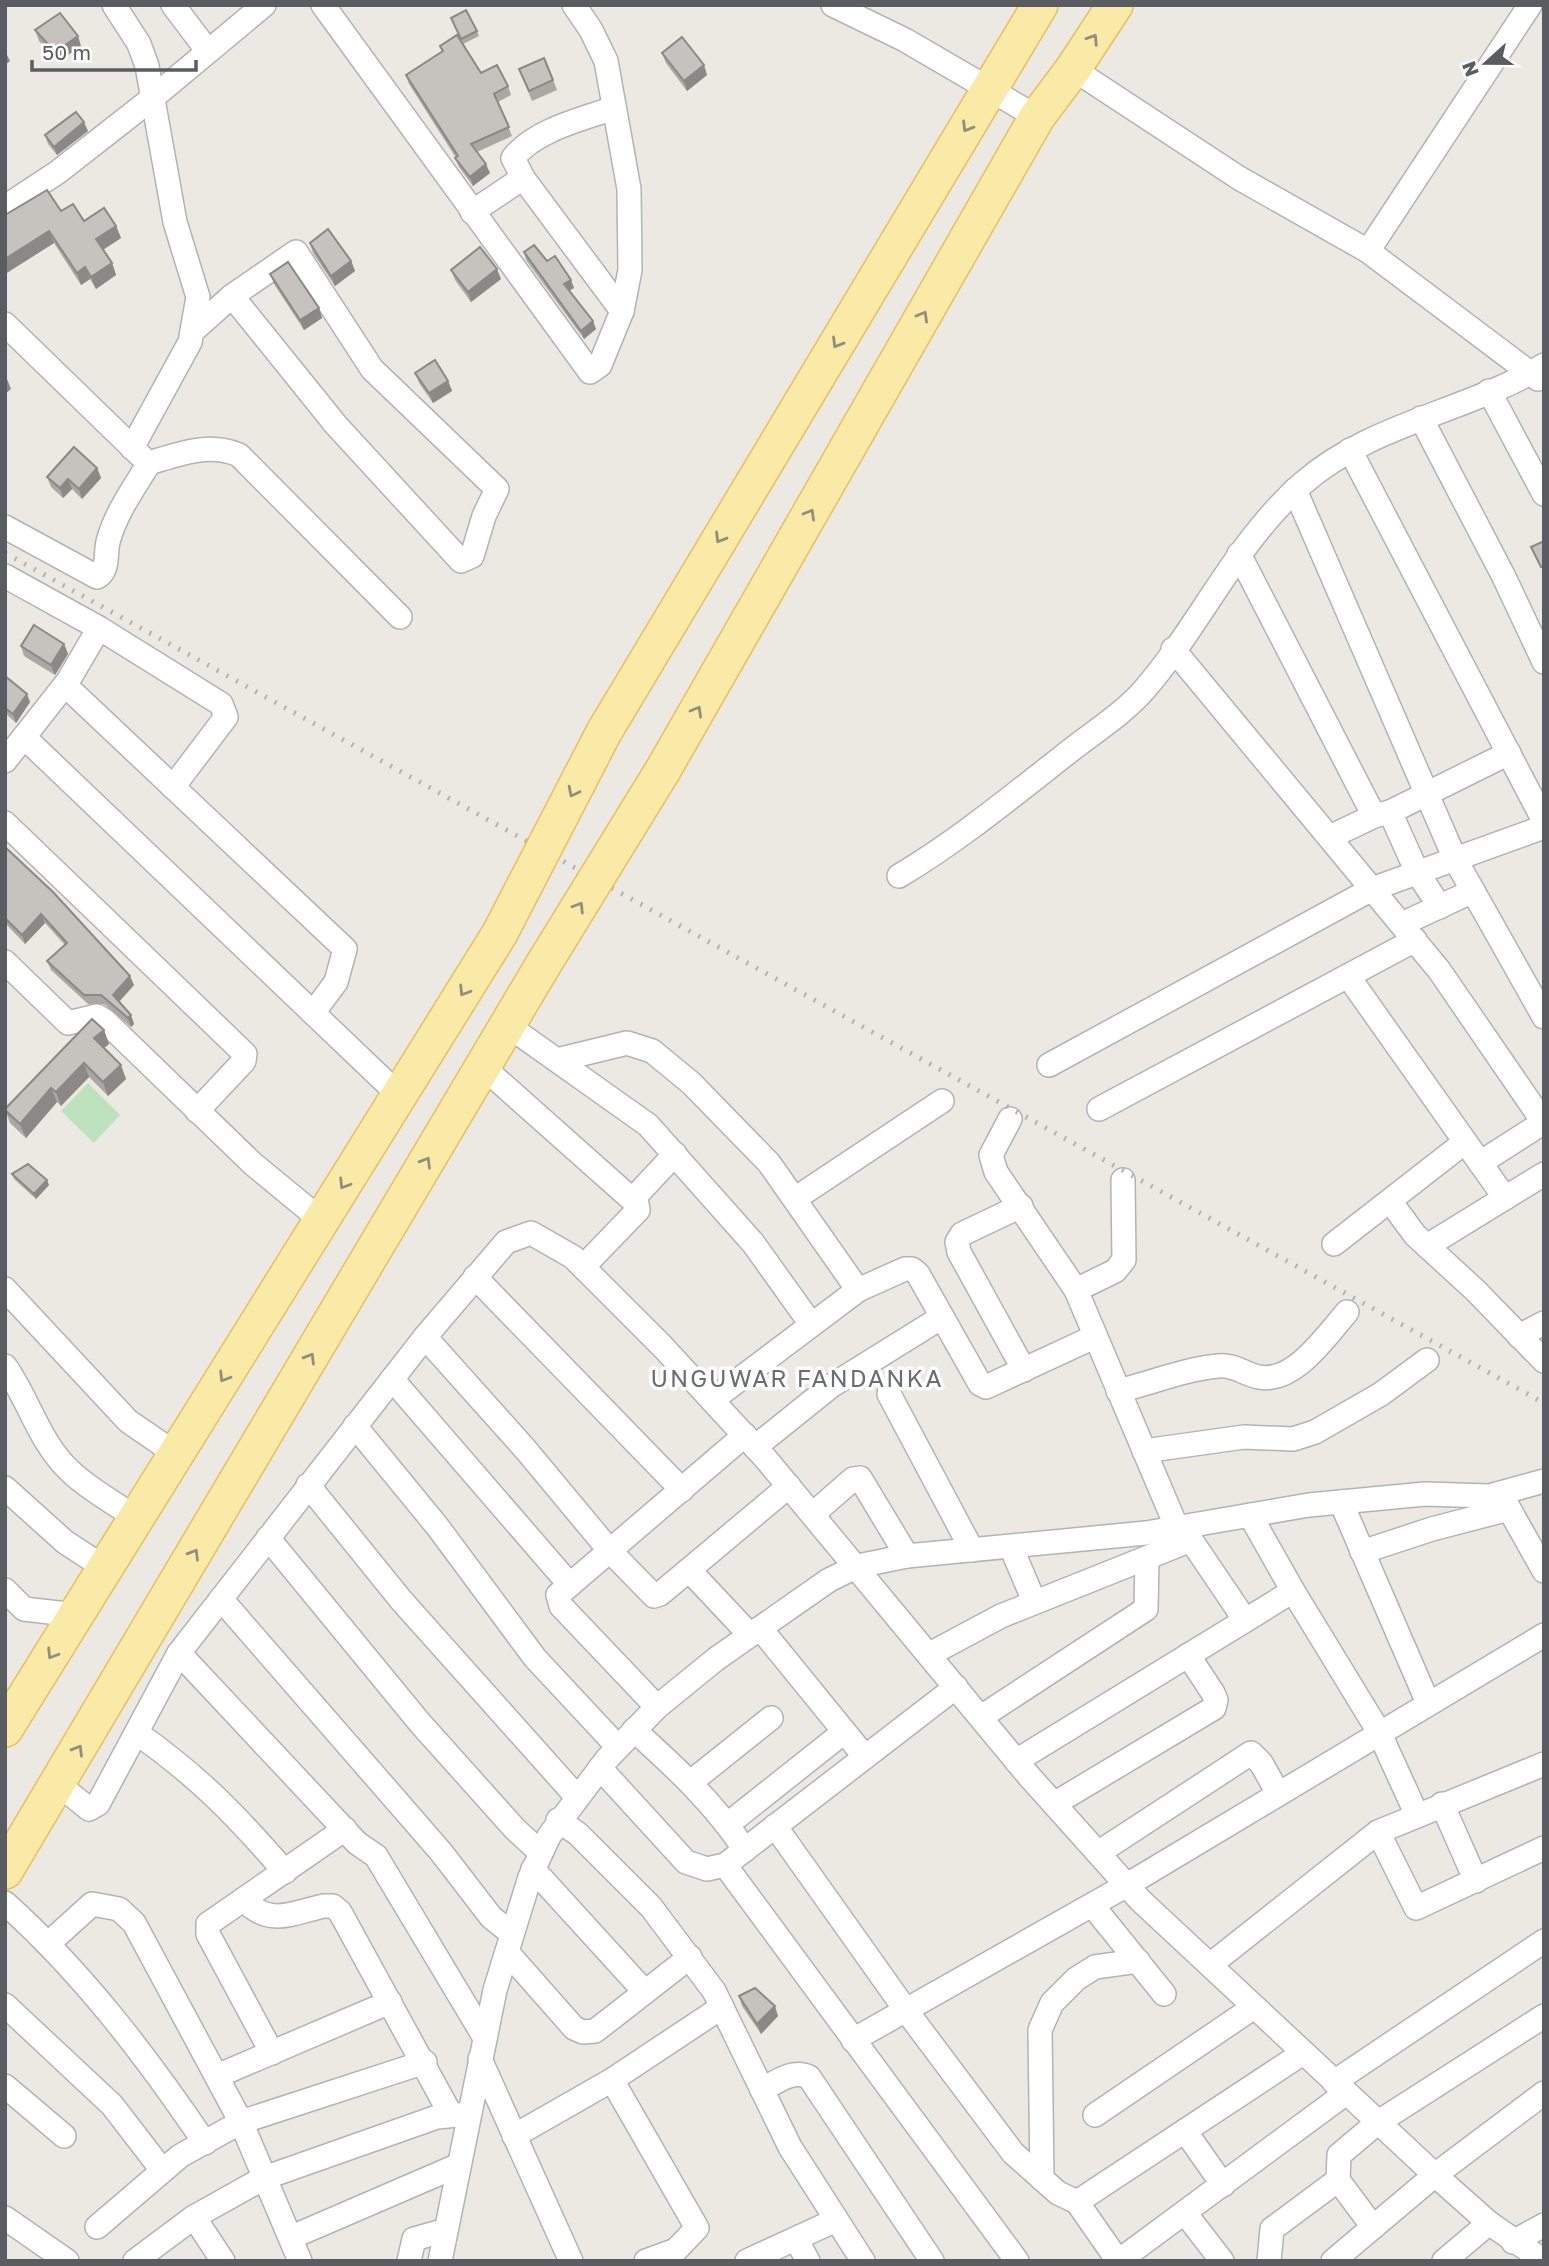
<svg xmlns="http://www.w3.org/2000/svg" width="1549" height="2266" font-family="'Golos Text',sans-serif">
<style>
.green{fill:#bee2be}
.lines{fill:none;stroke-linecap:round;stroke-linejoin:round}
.street-casing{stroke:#b1b3b8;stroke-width:26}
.primary-casing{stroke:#e7c05d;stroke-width:38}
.street{stroke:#fff;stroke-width:23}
.primary{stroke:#f9eba7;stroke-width:35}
.rail{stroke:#b1b2b2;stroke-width:5;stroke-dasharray:2 9;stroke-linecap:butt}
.primary-bridge-casing{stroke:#e7c05d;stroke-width:38;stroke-linecap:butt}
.primary-bridge{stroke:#f9eba7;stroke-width:35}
.wall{fill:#aaa8a3}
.shaded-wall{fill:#8b8885}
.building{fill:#c6c3be;stroke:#8b8885;stroke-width:2}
.oneway{stroke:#918f7a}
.labels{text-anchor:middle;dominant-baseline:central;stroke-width:7;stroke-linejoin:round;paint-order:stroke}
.quarter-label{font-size:24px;letter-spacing:2px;fill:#6a6e73;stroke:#fff}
</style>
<rect width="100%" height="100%" fill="#ebe9e1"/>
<path class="green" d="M88 1083 120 1115 94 1143 61 1111Z"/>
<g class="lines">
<g class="street-casing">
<g id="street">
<path d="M114 5 139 44 147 66 175 222 198 297 190 342 132 448"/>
<path d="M173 5 207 50"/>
<path d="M323 5 590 372 600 365 622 311 630 270 629 189 606 61 591 30 574 5"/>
<path d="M833 5 905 40 1037 117"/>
<path d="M1073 69 1239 178 1368 251 1538 379"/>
<path d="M614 108C582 119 535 130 513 158L523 178 622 311"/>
<path d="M5 207 58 172 150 100 264 5"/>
<path d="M472 212 523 178"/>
<path d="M1368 251 1530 5"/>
<path d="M5 324 141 456"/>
<path d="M195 329 232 296 296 252 372 369 497 489 484 516 472 556 461 561 336 425 232 296"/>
<path d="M1489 391 1544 494"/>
<path d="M1421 418 1504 577 1544 662"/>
<path d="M1350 450 1544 821"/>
<path d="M1295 490 1455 859 1544 1017"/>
<path d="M5 527 97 577C109 571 105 554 108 542 115 514 134 488 149 463 179 454 209 442 239 455L400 617"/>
<path d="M1239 554 1374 816 1390 812 1417 872 1440 907"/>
<path d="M5 576 99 628 68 681 5 761"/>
<path d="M99 628 221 704 226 717 173 787"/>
<path d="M1173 649 1439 970 1544 1123"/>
<path d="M65 685 345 949 336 982 313 1013"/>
<path d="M24 737 399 1095"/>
<path d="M1390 812 1509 753"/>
<path d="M5 823 245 1054 244 1061 197 1111"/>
<path d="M1330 837 1374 816"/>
<path d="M899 876C959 840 1011 797 1066 754 1092 733 1122 715 1144 690 1201 624 1236 542 1302 484 1371 423 1467 412 1544 365"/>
<path d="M1402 924 1473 891"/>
<path d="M5 962 68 1023 97 1016 105 1021 253 1164 321 1220"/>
<path d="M1348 976 1505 1198"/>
<path d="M507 1025 648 1125 753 1243 811 1324"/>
<path d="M557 1060 627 1043 652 1051 691 1083 769 1163 858 1290"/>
<path d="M1049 1065 1372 889 1544 827"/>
<path d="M483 1067 637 1204 638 1210 583 1267"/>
<path d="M1099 1109 1415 940"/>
<path d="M1010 1119 991 1155 996 1172 1076 1290 1177 1528 1191 1540 1245 1620"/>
<path d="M1480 1163 1544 1122"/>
<path d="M796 1198 942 1101"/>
<path d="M633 1199 675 1154"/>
<path d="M1390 1201 1415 1235 1476 1291 1544 1361"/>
<path d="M1021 1206 962 1234 957 1242 959 1252 1024 1370"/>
<path d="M1334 1244 1465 1142"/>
<path d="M1427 1246 1544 1174"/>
<path d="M475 1277 682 1490"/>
<path d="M5 1289 128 1421 176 1454"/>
<path d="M1076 1290 1115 1271 1124 1260 1123 1180"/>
<path d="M1519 1336 1544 1323"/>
<path d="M425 1337 526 1450 610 1551 654 1596 660 1594 789 1486"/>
<path d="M5 1366C29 1400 39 1442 70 1471 88 1489 115 1503 136 1518"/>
<path d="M392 1379 570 1585"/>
<path d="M1118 1391C1151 1383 1185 1369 1218 1366 1234 1364 1246 1375 1259 1377 1294 1384 1327 1335 1347 1312"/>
<path d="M889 1394 972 1550"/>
<path d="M712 1400 858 1290 905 1269H912L918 1274 980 1384 986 1387 1094 1337"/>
<path d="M355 1426 437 1526 535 1658 618 1747"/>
<path d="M755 1447 831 1386 942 1317"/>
<path d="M1144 1451 1244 1437 1293 1439 1315 1432 1381 1394 1427 1360"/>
<path d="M308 1485 401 1600 577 1797"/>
<path d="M5 1488 65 1542 105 1568"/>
<path d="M1503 1498 1544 1571"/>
<path d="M1341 1502 1428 1703"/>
<path d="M813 1514 853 1479 860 1478 907 1556"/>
<path d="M1250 1515 1293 1591 1379 1732 1416 1813"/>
<path d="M268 1538 420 1723 515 1829 541 1853"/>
<path d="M1011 1547 1034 1601"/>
<path d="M1362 1552 1432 1529 1509 1509"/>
<path d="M689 1570 750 1635"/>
<path d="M5 1590 24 1609 76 1615"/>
<path d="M221 1599 441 1852 491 1917 511 1933"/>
<path d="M760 1628 865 1757"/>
<path d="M179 1653 357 1843 376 1856 485 2038"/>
<path d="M930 1654 1001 1616 1191 1540"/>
<path d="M657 1707 561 1606 558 1595 745 1435"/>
<path d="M981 1717 1146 1609 1147 1558"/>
<path d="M634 1730C675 1767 714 1803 745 1850"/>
<path d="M137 1733C199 1777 236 1815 285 1872"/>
<path d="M1016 1761 1293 1591"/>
<path d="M600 1768 686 1862 707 1869 725 1865 956 1687"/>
<path d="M691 1782 771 1718"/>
<path d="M58 1784 89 1809 98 1804 179 1653 425 1337 506 1242 531 1233 573 1257 663 1347 766 1459 1028 1775 1140 1900 1435 2175 1489 2223 1544 2261"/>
<path d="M1054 1804 1214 1708 1216 1700 1213 1693 1188 1655"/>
<path d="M1442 1804 1476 1881"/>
<path d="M558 1820 578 1834 651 1907 714 1991 790 2147 863 2261"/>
<path d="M728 1824 844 1732"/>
<path d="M775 1826 905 2009 1013 2153 1058 2193 1077 2202 1116 2258 1124 2257 1346 2093"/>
<path d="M1378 1832 1416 1908 1544 1848"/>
<path d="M1098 1853 1251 1753 1261 1763 1278 1793"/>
<path d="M725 1865 1017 2261"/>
<path d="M533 1869 645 1992"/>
<path d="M244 1900C270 1927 291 1913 324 1906H333L340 1912 451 2115"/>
<path d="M5 1903C83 1973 146 2056 205 2143"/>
<path d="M1092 1905 1164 1994"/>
<path d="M49 1943 92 1904 119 1909 134 1923 241 2122 300 2261"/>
<path d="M507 1952 574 2028 583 2032 595 2031 690 1957"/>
<path d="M1210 1965 1378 1832 1544 1764"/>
<path d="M5 2005 112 2105 162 2170"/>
<path d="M853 2040 1127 1885 1544 1635"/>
<path d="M272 2053 208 1934V1924L345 1829"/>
<path d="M480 2059 571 2261"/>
<path d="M217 2076 390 2002"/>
<path d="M612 2080 697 2228 676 2250 646 2261"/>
<path d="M1334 2082 1544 1941"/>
<path d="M5 2086 64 2136"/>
<path d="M762 2090C776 2082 793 2069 809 2077L932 2261"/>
<path d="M1095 2115 1254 2007"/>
<path d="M1185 2131 1223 2185"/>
<path d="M514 2136 612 2080 722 2007"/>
<path d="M1042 2179 1040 2030 1052 2003 1076 1979 1095 1967 1138 1961"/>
<path d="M1077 2202 1303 2053"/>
<path d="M1185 2213 1222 2261"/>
<path d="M194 2217 223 2261"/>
<path d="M5 2218 67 2261"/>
<path d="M97 2227 180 2156 241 2122 425 2062"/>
<path d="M1373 2227 1338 2180 1339 2155 1377 2123 1544 2016"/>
<path d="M292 2237 459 2165"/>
<path d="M796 2239 808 2261"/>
<path d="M1513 2242 1544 2225"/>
<path d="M135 2261 194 2217 264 2178 437 2117 469 2114"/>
<path d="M409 2261 414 2239 446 2230"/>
<path d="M440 2261 495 1990 530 1877 549 1836 607 1759 657 1707 716 1659 829 1580 858 1566 907 1556 1146 1533 1309 1505 1425 1494 1489 1496 1544 1481"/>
<path d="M747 2261 836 2220"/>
<path d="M1269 2261 1272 2229 1338 2180"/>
<path d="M1333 2261 1435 2175 1544 2093"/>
<path d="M1444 2261 1489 2223"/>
</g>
</g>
<g class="primary-casing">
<g id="primary">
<path d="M604 732 1040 5"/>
<path d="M663 770 1037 117 1073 69 1115 5"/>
<path d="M5 1729 500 933"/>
<path d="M5 1871 543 965"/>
</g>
</g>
<use href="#street" class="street"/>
<use href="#primary" class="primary"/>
<path class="rail" d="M5 553 1544 1403"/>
<g class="primary-bridge-casing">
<g id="primary-bridge">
<path d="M500 933 604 732"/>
<path d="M543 965 663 770"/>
</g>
</g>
<use href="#primary-bridge" class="primary-bridge"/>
</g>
<g class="wall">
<path d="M451 18 477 31 479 36 463 44Z"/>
<path d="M35 30 81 46 58 62 39 41Z"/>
<path d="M440 46 481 73 508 86 511 95 498 102 512 136 477 152 490 173 473 186 459 167 455 158H456L409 84 406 75 442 51Z"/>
<path d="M662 53 707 75 687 91 666 63Z"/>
<path d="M519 69 553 80 557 90 532 101Z"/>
<path d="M88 131 57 155 48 144 45 135Z"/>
<path d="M61 211 84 221 116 226 121 238 103 250 112 263 116 275 96 289 90 279 81 285 54 243 5 274V215Z"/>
<path d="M310 243 351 261 355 271 335 286 313 253Z"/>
<path d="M524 252 547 261 574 288 569 290 596 329 584 339 526 260Z"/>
<path d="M451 270 501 279 471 302 455 280Z"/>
<path d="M270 274 319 308 322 318 304 330 274 284Z"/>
<path d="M415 373 448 381 452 391 433 403 419 383Z"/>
<path d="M97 468 101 478 82 499 72 489 63 498 51 487 47 477Z"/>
<path d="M64 644 68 654 55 675 24 656 21 646Z"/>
<path d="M5 676 30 702 16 723 5 713Z"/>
<path d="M5 839 7 845 6 847 134 985 119 1002 134 1024 131 1027 104 1004H88L51 970 47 961 65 945 45 923 25 944 5 923Z"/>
<path d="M104 1030 109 1044 104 1048 126 1079 108 1096 89 1077 61 1106 57 1102 26 1138 10 1123 5 1109Z"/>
<path d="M12 1174 49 1185 36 1199 14 1179Z"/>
<path d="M739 1996 778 2016 761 2034 742 2006Z"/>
</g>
<g class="shaded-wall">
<path d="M78 36 81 46 58 62 55 52Z"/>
<path d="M7 55 10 61 5 65V57Z"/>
<path d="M704 65 707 75 687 91 684 81Z"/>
<path d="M84 122 88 131 57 155 54 147Z"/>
<path d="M486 164 490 173 473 186 470 177Z"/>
<path d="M116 226 121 238 101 251 96 239Z"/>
<path d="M49 231 54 243 5 274V259Z"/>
<path d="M351 261 355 271 335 286 331 276Z"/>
<path d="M112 263 116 275 96 289 91 277Z"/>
<path d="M85 267 90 279 81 285 77 273Z"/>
<path d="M497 269 501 279 471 302 468 292Z"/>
<path d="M571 280 574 288 567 292 564 284Z"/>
<path d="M319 308 322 318 304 330 300 320Z"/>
<path d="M593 321 596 329 584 339 581 331Z"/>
<path d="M7 379 11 389 5 394V381Z"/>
<path d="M448 381 452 391 433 403 429 393Z"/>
<path d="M97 468 101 478 82 499 79 489Z"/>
<path d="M68 479 72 489 63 498 60 488Z"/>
<path d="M64 644 68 654 55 675 51 665Z"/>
<path d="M27 694 30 702 16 723 13 714Z"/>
<path d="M41 914 45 923 25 944 22 935Z"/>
<path d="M130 976 134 985 116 1005 113 995Z"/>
<path d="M131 1015 134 1024 131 1027 128 1018Z"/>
<path d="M104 1030 109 1044 99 1052 94 1038Z"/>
<path d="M84 1063 89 1077 61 1106 56 1092Z"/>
<path d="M121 1065 126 1079 108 1096 103 1082Z"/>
<path d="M51 1088 57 1102 26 1138 20 1124Z"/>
<path d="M47 1180 49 1185 36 1199 34 1194Z"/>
<path d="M775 2006 778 2016 761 2034 757 2024Z"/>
</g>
<g class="building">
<path d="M466 10 477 31 461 39 451 18Z"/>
<path d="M60 13 78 36 55 52 35 30Z"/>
<path d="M457 35 481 73 497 65 508 86 494 94 509 127 471 144 486 164 470 177 455 158 458 156 406 75 443 51 440 46Z"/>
<path d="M682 37 704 65 684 81 662 53Z"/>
<path d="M544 58 553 80 529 91 519 69Z"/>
<path d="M76 112 84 122 54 147 45 135Z"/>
<path d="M47 190 61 211 73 204 84 221 104 208 116 226 96 239 112 263 91 277 85 267 77 273 49 231 5 259V215Z"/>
<path d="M328 229 351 261 331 276 310 243Z"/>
<path d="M534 245 547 261 555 256 571 280 564 284 593 321 581 331 524 252Z"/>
<path d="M480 247 497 269 468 292 451 270Z"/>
<path d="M288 262 319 308 300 320 270 274Z"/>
<path d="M435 360 448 381 429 393 415 373Z"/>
<path d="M74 447 97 468 79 489 68 479 60 488 47 477Z"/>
<path d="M1544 541V566L1541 567 1531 547Z"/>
<path d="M34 625 64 644 51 665 21 646Z"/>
<path d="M5 676 27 694 13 714 5 708Z"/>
<path d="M5 847 53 892 130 976 113 995 131 1015 128 1018 101 995H84L47 961 67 943 41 914 22 935 5 918Z"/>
<path d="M92 1019 104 1030 94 1038 121 1065 103 1082 84 1063 56 1092 51 1088 20 1124 5 1110V1109Z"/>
<path d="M28 1164 47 1180 34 1194 12 1174Z"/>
<path d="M755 1988 775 2006 757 2024 739 1996Z"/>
</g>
<defs><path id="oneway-chevron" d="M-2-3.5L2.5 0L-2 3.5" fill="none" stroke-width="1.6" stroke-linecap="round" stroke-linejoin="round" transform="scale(1.75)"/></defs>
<g class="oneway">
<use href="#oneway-chevron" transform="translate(1093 39) rotate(-57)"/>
<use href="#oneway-chevron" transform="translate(967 127) rotate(121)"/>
<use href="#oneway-chevron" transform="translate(923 316) rotate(-60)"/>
<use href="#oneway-chevron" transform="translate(837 343) rotate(121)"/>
<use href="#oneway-chevron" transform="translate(810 514) rotate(-60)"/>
<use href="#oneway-chevron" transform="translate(720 538) rotate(121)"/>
<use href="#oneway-chevron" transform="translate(697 711) rotate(-60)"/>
<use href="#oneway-chevron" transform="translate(573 792) rotate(117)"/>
<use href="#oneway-chevron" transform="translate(579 907) rotate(-58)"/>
<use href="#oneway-chevron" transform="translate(464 991) rotate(122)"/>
<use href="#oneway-chevron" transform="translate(426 1162) rotate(-59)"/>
<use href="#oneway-chevron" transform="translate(344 1184) rotate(122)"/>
<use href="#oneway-chevron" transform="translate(310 1358) rotate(-59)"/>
<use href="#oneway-chevron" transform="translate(224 1377) rotate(122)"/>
<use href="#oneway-chevron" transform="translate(194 1554) rotate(-59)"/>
<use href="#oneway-chevron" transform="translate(52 1654) rotate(122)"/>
<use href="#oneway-chevron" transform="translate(78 1750) rotate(-59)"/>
</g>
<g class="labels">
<g class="quarter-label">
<text x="797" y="1377">UNGUWAR FANDANKA</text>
</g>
</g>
<rect width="1549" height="2266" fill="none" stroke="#595d61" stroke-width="14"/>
<g transform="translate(1486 63) rotate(249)" stroke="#ffffff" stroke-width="5" paint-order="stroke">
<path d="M0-5L12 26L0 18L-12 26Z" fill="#595d61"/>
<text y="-10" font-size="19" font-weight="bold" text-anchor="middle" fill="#595d61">N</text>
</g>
<path d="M32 60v10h164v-10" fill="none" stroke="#595d61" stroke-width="3.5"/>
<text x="42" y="60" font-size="21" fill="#595d61" stroke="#ffffff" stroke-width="5" paint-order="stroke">50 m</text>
</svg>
